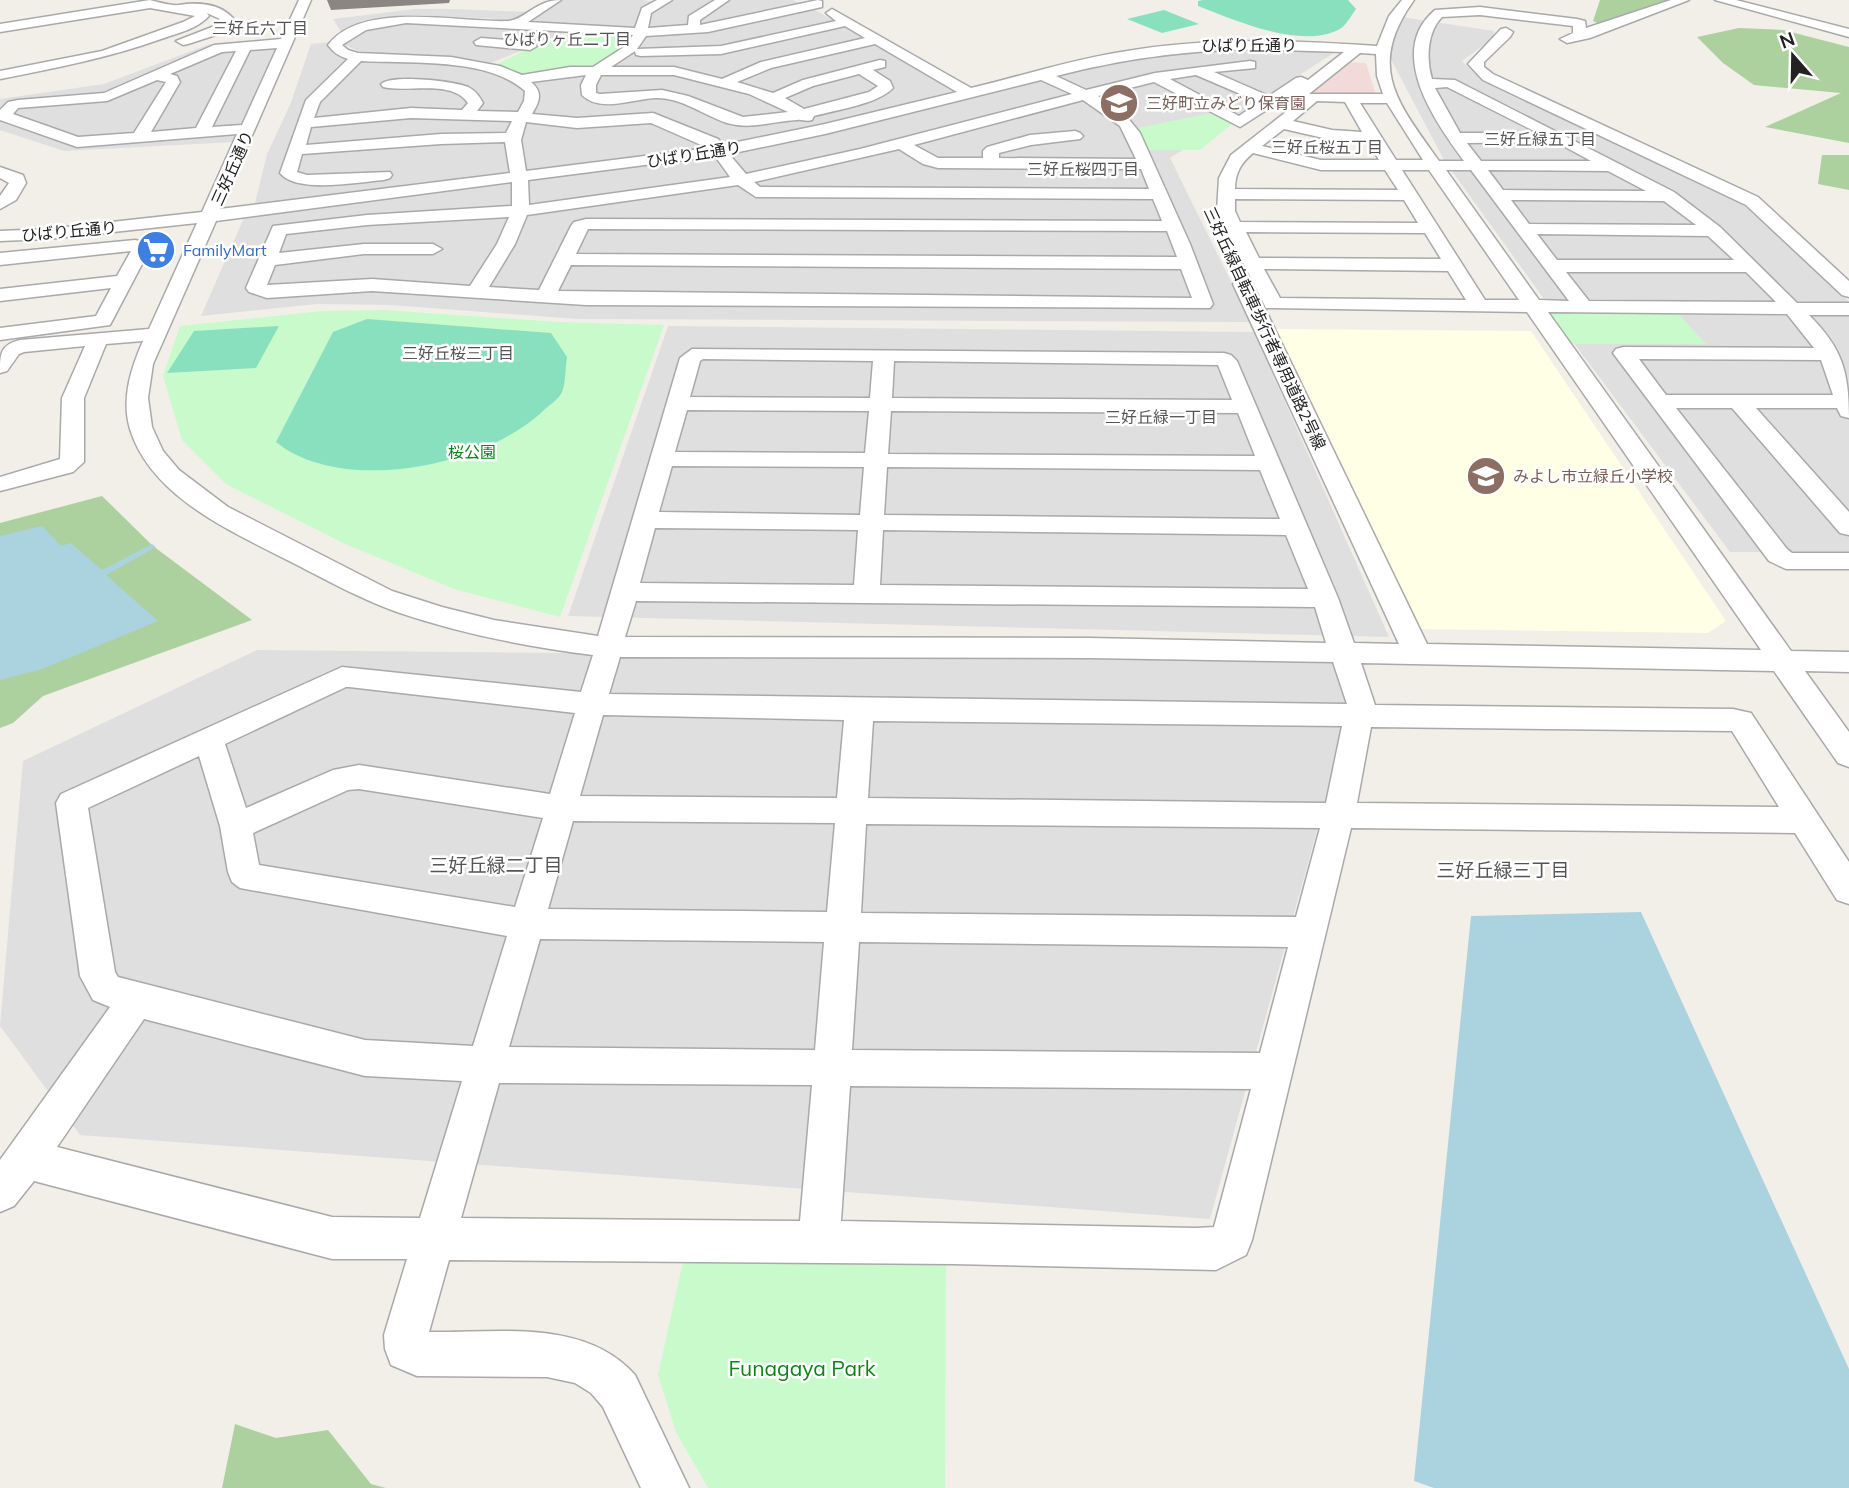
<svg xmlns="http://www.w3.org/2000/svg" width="1849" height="1488" font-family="Mulish,'Noto Sans JP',sans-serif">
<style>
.residential{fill:#e0dfdf}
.commercial{fill:#f2dad9}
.education{fill:#ffffe5}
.forest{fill:#add19e}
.park{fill:#c8facc}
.pitch{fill:#88e0be}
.water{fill:#aad3df}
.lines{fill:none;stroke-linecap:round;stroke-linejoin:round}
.minor-casing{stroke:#a9a9a9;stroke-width:3}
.minor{fill:#fff;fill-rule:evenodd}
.shaded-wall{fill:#8b8681}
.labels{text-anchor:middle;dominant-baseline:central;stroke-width:5;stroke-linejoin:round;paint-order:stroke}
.far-neighbourhood-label{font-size:16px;fill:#555;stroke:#fff}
.far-street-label{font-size:16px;fill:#222;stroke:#fff}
.far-education-label{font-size:16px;fill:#785e54;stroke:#fff;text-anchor:start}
.far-shop-label{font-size:16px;fill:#366cbe;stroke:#fff;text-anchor:start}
.far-park-label{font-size:16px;fill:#0c8416;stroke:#fff}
.neighbourhood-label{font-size:19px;fill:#555;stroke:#fff}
.near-park-label{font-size:21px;fill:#0c8416;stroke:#fff}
</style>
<rect width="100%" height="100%" fill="#f2efe9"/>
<g class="residential">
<path d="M560 0H643L656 2 639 30 526 21Z"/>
<path d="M673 0H793L799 3 705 25 650 29V14Z"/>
<path d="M810 7 953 91 771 138 1138 55 1191 47 1340 49 1170 158 1251 322 577 319 390 305 317 304 201 316 246 213 254 207 267 154 290 105 311 44 331 42 365 58 483 67 522 80 601 73 634 52 647 33 701 30Z"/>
<path d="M415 9H453L532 12 518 20 416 15 383 18 349 32H341L333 19Z"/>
<path d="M1395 16 1494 31 1493 38 1462 61 1474 73 1741 201 1849 302 1544 299 1444 160 1385 48Z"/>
<path d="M387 22 571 30 491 63 365 54 345 45 352 36Z"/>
<path d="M289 43 235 142 64 151 0 130V99L104 84 210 44 233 48Z"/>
<path d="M1552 314 1849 316V552H1730Z"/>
<path d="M668 326 1254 332 1389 637 568 616Z"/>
<path d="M257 650 1341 661 1354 696 1210 1219 80 1135 0 1026 23 761Z"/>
</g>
<path class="commercial" d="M1347 62 1366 63 1376 95 1304 94Z"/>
<path class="education" d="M1274 329 1531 331 1726 621 1708 633 1415 629Z"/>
<g class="forest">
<path d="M1600 0H1678L1604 26 1593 21Z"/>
<path d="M1739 28 1783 30 1849 47V143L1765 127 1841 93 1754 85 1723 63 1697 37Z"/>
<path d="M1822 155H1849V190L1818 184Z"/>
<path d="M102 496 153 546 252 620 43 696 13 723 0 728V523Z"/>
<path d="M235 1424 276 1438 328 1430 371 1484 386 1488H222Z"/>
</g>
<g class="park">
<path d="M575 32 637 35 630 43 595 70 526 76 497 64 536 45Z"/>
<path d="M1212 113 1232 124 1200 150H1141L1133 129Z"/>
<path d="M1540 309 1675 310 1706 344H1566Z"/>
<path d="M384 310 558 322 664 325 560 617 454 589 343 543 226 484 182 440 163 376 180 326 322 311Z"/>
<path d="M686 1248 946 1250 945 1488H708L676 1432 658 1375Z"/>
</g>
<g class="pitch">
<path d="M1203 0H1348L1356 9C1351 16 1345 27 1338 30 1299 49 1235 20 1198 6V1Z"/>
<path d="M1164 10 1199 24 1162 33 1127 19Z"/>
<path d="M367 319 551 333 567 357C565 368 566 386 561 394 557 400 550 405 545 409 488 466 342 496 276 442L333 332Z"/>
<path d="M279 326 256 368 167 373 194 331Z"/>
</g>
<g class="water">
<path d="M42 526 61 546 71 543 102 570 152 544 156 547 106 575 158 621 42 669 0 680V536Z"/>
<path d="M1641 912 1849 1369V1488H1434L1414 1481 1471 916Z"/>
</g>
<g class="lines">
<g class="minor-casing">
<g id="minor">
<path d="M150 0C158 2 171 6 179 5 197 2 219 3 233 18L222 33 188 44 183 45 176 41 212 27 220 19 207 13 209 16C197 29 178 33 161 39 108 58 56 68 0 79V71L102 51 183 22 195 16 150 8 0 32V24Z"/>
<path d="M299 0H311L220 209 510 173 505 142 441 144 302 154 297 172 307 175 390 172 392 175 390 178 384 180C358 182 297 194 280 173L306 100 348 59C339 56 334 53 328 45 362 0 460 23 508 21 525 20 535 0 561 0L528 22 635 28 642 8 657 0H672L651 13 648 28 688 25 689 16 715 0H729L700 20V25L818 0 822 1V7L708 32 646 36 637 49 721 46 836 21 826 13 832 9 971 88C1021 76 1071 60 1121 52 1206 37 1292 40 1377 46L1389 16 1402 0H1414C1366 67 1397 102 1439 161H1464C1436 123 1385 52 1435 10L1480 7 1577 19 1585 21 1586 28 1671 0H1689L1590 38 1567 43 1560 39 1573 33V26L1480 15 1442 17C1427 32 1426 59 1432 79L1455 80 1674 192 1720 227 1797 303H1849V315H1809C1842 348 1849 371 1849 418L1841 416 1837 408H1756L1849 512V535L1840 533 1732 408H1676L1787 549 1792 553H1849V569H1786L1769 561 1613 353 1616 349 1623 347 1814 348 1787 314 1548 312 1791 651 1849 652V672L1805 671 1849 732V767L1838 763 1774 671 1361 663 1375 705 1733 709 1751 713 1849 862V904L1837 900 1795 833 1351 828 1252 1240 1246 1255 1216 1270 953 1264 449 1260 429 1332C497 1333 585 1318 635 1375L689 1488H641L603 1407 591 1393 575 1383 547 1377 417 1376 391 1365 385 1349 384 1335 407 1259H332L34 1181 14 1206 0 1212V1160L110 1007 93 1000 80 976 56 803 61 794 342 667 581 692 593 655C528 647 463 634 400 613 365 601 332 583 299 566 238 534 152 500 130 429 121 399 131 368 143 341L106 344 84 398V462L73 472 0 491V477L60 459 62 398 85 346 24 352 19 354 7 371 0 373C0 354 0 345 20 340L149 329 197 223 48 239 0 241V231L48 229 202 212 237 134 77 147 0 120V110L8 102 18 100 104 93 214 45 281 39ZM406 23 633 35 624 47 593 67H570L522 75 500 66 451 57 358 53 348 50 342 45 366 30ZM845 26 865 38 761 62 722 79 674 67H611L635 51 636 55 641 56 721 54ZM875 44 957 92 825 124 723 145 718 139 653 113 577 118 532 114C540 101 543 92 531 82L586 75 581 85 582 95C600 113 633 99 655 98 681 97 703 115 727 123 752 130 772 121 797 120 802 119 806 122 812 120L814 116C836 110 878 104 893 88L890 81 873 70 885 67V61L880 60 803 80 773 93 737 82 771 68ZM277 48 242 125 212 127 250 50ZM1250 49 1344 52 1308 80 1301 77 1296 78 1269 96 1214 72 1255 68V62L1250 61 1155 73 1086 90 1056 76C1123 59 1181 51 1250 49ZM236 51 196 128 151 132 180 82 177 76 170 74 222 52ZM1360 53 1376 54 1377 76 1383 94H1309ZM361 61C411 64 487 57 525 91L524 101 518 112 477 111 483 103C479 96 476 91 468 87 453 81 392 74 381 84L383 87C407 93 452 79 468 103L462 110 411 108 314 118 320 102ZM859 74 878 86 869 92 804 109 785 98 813 86ZM601 75H674L749 94 788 112 743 117 688 96 662 90 600 94 596 93V85ZM1196 75 1259 102 1239 116 1170 79ZM157 80 166 82 134 133 78 137 13 114 18 108 107 101ZM1041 80 1072 94 860 149 746 174 729 154 825 134ZM1154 82 1240 127 1287 97 1284 101 1286 104H1296L1231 155 1219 178 1217 211 1266 308 1527 312 1761 650 1427 644 1253 284 1243 278 1233 284 1399 644 1354 643 1338 598 1237 361 1231 355 1224 353 692 349 680 358 598 636 494 620 442 607 392 591 228 507 179 470 163 451 152 427 148 398 153 364 216 221 512 182V206L367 215 273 226 246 288 249 292 267 298 372 291 586 305 1210 308 1213 304 1190 244 1140 133 1123 112 1098 96ZM1447 87 1538 133H1460L1435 88ZM1083 100 1120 126 1136 159 999 158V153L1031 145 1080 139 1083 136 1080 133 1075 131 1030 135 987 147 983 151V158H938L914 145ZM1317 101 1345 102 1362 132 1332 130 1293 121ZM1360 103H1387L1423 160H1396ZM411 118 512 121 506 133 441 134 306 145 311 127ZM526 122 577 128 651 123 708 148 526 171 521 140ZM1284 129 1332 140 1368 141 1379 160H1321L1262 146ZM1556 142 1591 161H1481L1467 143ZM899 149 923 164 938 168 1141 169 1149 189 760 187 754 182ZM1253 153 1321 170H1385L1398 190 1235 189C1235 173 1241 163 1253 153ZM715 156 730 177 529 205 528 180ZM1402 170H1429L1519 300H1485ZM1446 170H1471L1569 301 1539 300ZM1488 170 1608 171 1646 191 1503 190ZM738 185 756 197 1153 199 1162 221 586 219 574 222 571 226 539 290 489 287 515 244 527 215ZM1235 199 1404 200 1418 223 1240 222 1235 211ZM1511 200 1664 201 1696 225 1529 224ZM509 217 497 244 470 286 372 279 267 285 275 265 364 254H433L442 249 433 244H364L279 253 286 234 367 225ZM588 229 1167 231 1177 257 576 254ZM1246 232 1425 233 1441 259 1259 258ZM1537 234 1708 236 1734 260H1557ZM571 265 1181 269 1192 298 558 291ZM1264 269 1448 271 1466 300 1280 298ZM1566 272H1746L1776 302 1589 301ZM703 359 873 361 870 398 690 397 700 361ZM1639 359 1821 360 1833 395H1666ZM894 361 1218 365 1232 400 892 398ZM687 410 869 411 865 453 675 452ZM891 411 1238 413 1255 456 888 454ZM672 466 864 467 860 515 659 512ZM887 467 1260 470 1280 519 884 515ZM655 528 858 530 854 585 640 583ZM883 530 1286 535 1308 589 880 585ZM636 601 1315 607 1326 643 1089 638 625 637ZM620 657 1089 658 1333 662 1347 704 609 694ZM346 687H349L575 713 550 794 359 765 333 770 246 808 225 744ZM603 715 844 720 837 798 580 796ZM873 721 1342 726 1326 803 868 798ZM1371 727 1732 731 1779 807 1357 803ZM199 756 220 826 228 872 232 882 240 888 507 936 473 1046 365 1040 118 977 115 972 88 808ZM359 789 543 818 515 907 259 865 253 833 348 790ZM573 821 835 823 827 912 548 909ZM866 824 1320 828 1296 917 861 913ZM540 939 824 942 815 1050 509 1047ZM859 942 1288 947 1260 1053 852 1050ZM144 1019 365 1076 462 1081 420 1218 332 1217 57 1147ZM499 1083 812 1085 800 1221 461 1218ZM850 1086 1251 1089 1214 1227 1196 1228 841 1221Z"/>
<path d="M1715 0H1736L1849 29V37Z"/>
<path d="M1506 28 1513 32 1510 37 1484 62V67L1493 74 1758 197 1849 281V297L1842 295 1746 205 1483 80 1468 64 1501 29Z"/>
<path d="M481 38 530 42 537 46 530 50 476 45 474 42Z"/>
<path d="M0 167 23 175 26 183 16 200 0 209V196L9 183 0 178Z"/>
<path d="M135 240 148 243 151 247 110 325 0 340V328L96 316 111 288 0 301V289L117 276 131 251 0 265V253Z"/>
</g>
</g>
<use href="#minor" class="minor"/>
</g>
<path class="shaded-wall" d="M327 0H450L449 3 331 10Z"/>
<defs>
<g id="school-disc" transform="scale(2.0125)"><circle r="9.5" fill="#8d6e63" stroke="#fff"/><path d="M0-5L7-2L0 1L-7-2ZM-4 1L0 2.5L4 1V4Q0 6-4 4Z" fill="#fff"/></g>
<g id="supermarket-disc" transform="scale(2.0125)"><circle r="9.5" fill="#3f7fe0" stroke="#fff"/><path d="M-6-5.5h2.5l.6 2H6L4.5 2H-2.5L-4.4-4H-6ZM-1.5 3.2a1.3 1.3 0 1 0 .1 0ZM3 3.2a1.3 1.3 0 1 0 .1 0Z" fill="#fff"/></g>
</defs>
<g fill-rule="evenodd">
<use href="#school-disc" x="1119" y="103"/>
<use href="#supermarket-disc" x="156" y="250"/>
<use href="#school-disc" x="1486" y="476"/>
</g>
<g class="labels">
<g class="far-neighbourhood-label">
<text x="260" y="28">三好丘六丁目</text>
<text x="567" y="39">ひばりヶ丘二丁目</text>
<text x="1540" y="139">三好丘緑五丁目</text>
<text x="1327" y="147">三好丘桜五丁目</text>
<text x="1083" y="169">三好丘桜四丁目</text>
<text x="458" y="353">三好丘桜三丁目</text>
<text x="1161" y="417">三好丘緑一丁目</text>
</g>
<g class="far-street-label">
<text x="1249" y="45">ひばり丘通り</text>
<text transform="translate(694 154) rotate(-9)">ひばり丘通り</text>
<text transform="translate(232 168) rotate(-66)">三好丘通り</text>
<text transform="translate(69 231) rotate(-5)">ひばり丘通り</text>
<text transform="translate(1265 328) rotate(65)">三好丘緑自転車歩行者専用道路2号線</text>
</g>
<g class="far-education-label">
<text x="1146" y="103">三好町立みどり保育園</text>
<text x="1513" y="476">みよし市立緑丘小学校</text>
</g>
<g class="far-shop-label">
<text x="183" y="250">FamilyMart</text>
</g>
<g class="far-park-label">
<text x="472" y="452">桜公園</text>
</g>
<g class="neighbourhood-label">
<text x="496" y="865">三好丘緑二丁目</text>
<text x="1503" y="870">三好丘緑三丁目</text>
</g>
<g class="near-park-label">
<text x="802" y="1368">Funagaya Park</text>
</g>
</g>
<g transform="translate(1793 56) rotate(340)" stroke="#ffffff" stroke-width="5" paint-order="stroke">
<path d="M0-5L12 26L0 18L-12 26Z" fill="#222222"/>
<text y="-10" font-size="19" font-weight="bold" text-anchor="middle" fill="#222222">N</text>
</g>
</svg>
